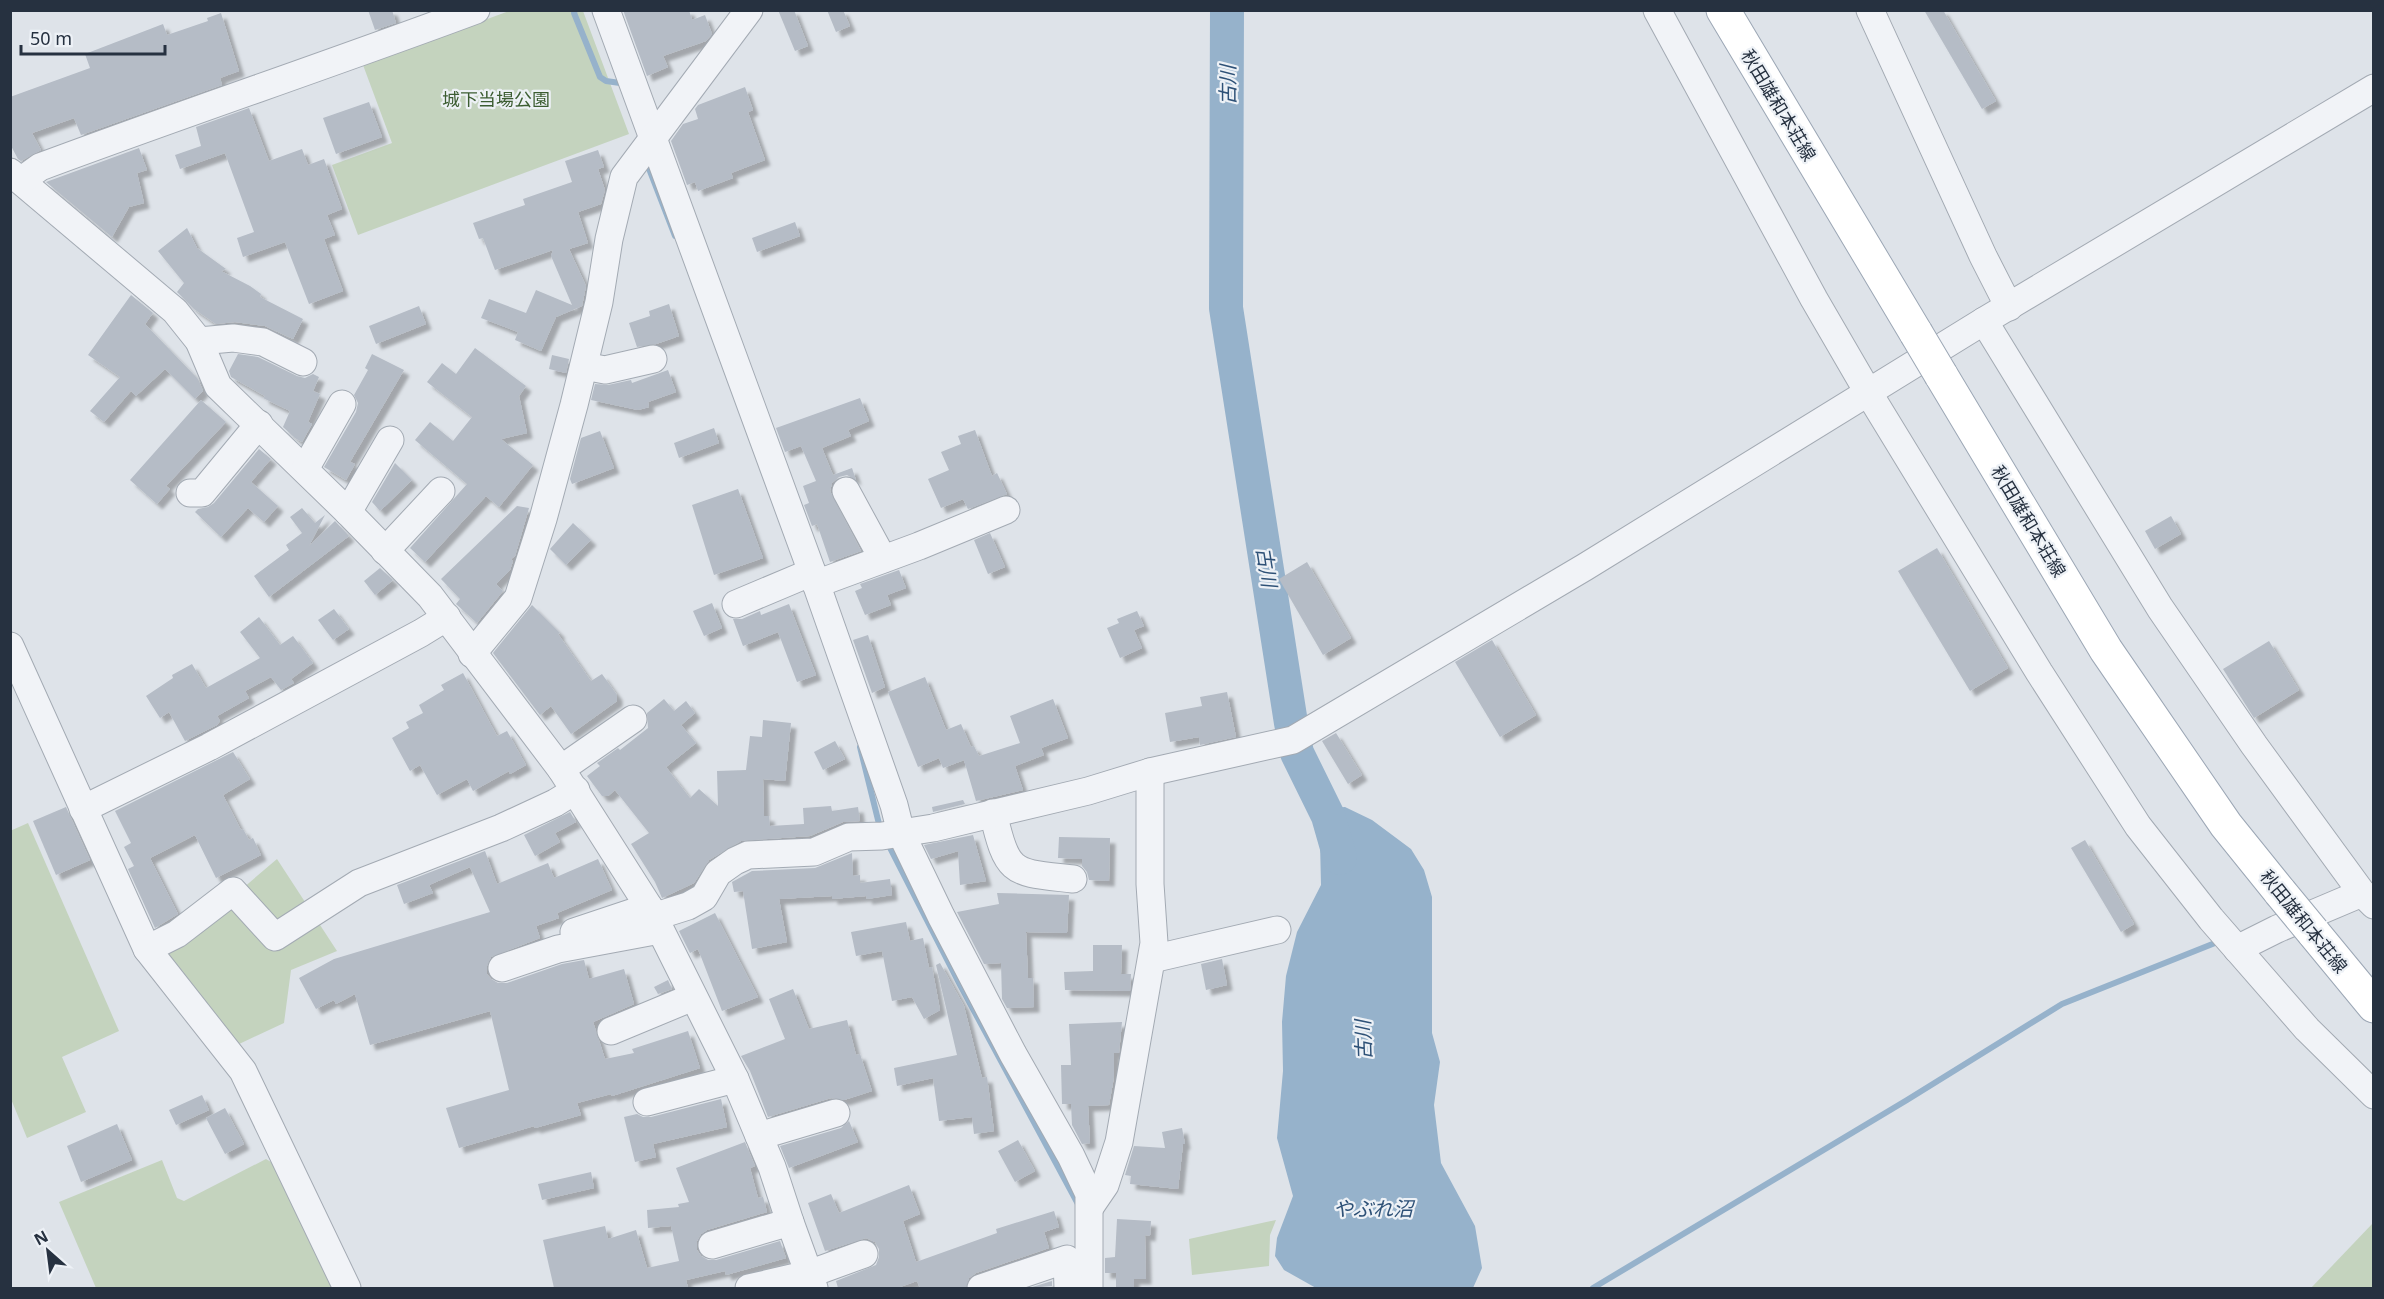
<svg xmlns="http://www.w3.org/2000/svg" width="2384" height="1299" font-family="'Noto Sans','Noto Sans JP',sans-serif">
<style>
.green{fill:#c4d3be}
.water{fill:#96b2cb}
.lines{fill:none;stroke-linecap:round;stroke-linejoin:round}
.stream{stroke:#96b2cb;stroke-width:6}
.river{stroke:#96b2cb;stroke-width:34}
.building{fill:#b5bcc6;filter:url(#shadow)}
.minor-casing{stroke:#a3aab3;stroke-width:29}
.major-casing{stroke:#9ca7b5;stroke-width:35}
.minor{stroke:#f1f3f7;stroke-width:27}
.major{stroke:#fff;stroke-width:33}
.major-bridge-casing{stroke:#9ca7b5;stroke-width:35;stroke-linecap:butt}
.major-bridge{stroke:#fff;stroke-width:33}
.labels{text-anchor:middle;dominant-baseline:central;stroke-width:4.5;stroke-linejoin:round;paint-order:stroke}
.park-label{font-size:18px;fill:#3c5d32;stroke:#edf1f6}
.street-label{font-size:18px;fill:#263140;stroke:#edf1f6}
.water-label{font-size:20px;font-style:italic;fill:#2e5177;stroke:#edf1f6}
</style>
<defs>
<filter id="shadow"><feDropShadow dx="5.5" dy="5.5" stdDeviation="1.5" flood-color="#0004"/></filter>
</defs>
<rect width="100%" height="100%" fill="#dee3e9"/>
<g class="green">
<path d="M509 11H583L629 134 358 235 332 165 392 143 363 65Z"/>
<path d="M28 823 119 1031 62 1057 86 1112 27 1138 11 1099 10 831Z"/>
<path d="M277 859 337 951 291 970 284 1023 237 1045 162 957Z"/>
<path d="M266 1159 276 1165 337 1288H96L59 1202 162 1160 177 1198 184 1201Z"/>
<path d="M1276 1220 1270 1235 1269 1266 1192 1275 1189 1239Z"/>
<path d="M2373 1223V1288H2311Z"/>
</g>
<path class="water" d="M1345 807 1372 820 1411 849 1424 870 1432 897V1033L1440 1062 1434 1105 1441 1163 1475 1226 1482 1268 1473 1288H1316L1284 1270 1275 1256 1277 1238 1293 1196 1277 1138 1283 1071 1282 1022 1286 976 1297 932 1321 885 1320 842 1324 823 1330 808Z"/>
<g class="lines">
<g class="stream">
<path d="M575 10 574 13 600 77 606 81 620 83"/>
<path d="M646 161 675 236"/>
<path d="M860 747 880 828"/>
<path d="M887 842 959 983 1078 1204"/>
<path d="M1593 1288 1907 1100 2062 1004 2220 941"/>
</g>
<path class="river" d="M1227 10 1226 308 1291 723 1297 753 1328 816 1340 858"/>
</g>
<g class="building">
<path d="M368 10H392L396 23 375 30Z"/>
<path d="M623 10H689L692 20 705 15 712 34 706 41 663 56 668 67 647 76Z"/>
<path d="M778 10H794L808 46 795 51Z"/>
<path d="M827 10H843L850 26 836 32Z"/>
<path d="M1924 10H1943L1996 101 1982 109Z"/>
<path d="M221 13 239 71 220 78 222 85 81 135 74 118 32 133 41 150 21 161 18 159 10 144V97L90 68 85 54 163 24 167 35 208 21 207 18Z"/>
<path d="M745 87 753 110 748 112 765 160 731 173 733 178 698 191 695 182 687 185 671 141 683 124 698 119 695 109 698 105Z"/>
<path d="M369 102 382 137 336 154 323 118Z"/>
<path d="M249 108 269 161 302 149 308 165 324 159 342 209 327 215 335 235 324 239 343 291 309 304 285 242 243 257 237 238 254 232 225 153 180 169 175 155 201 146 196 127Z"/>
<path d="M139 148 147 170 137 173 144 203 129 207 112 237 46 182Z"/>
<path d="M598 150 604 167 598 169 605 190 601 204 578 212 588 243 569 249 586 286 582 306 556 317 541 351 515 340 518 332 481 318 489 299 526 313 536 290 572 305 551 256 553 250 495 270 483 238 479 239 473 223 525 205 523 199 572 182 565 161Z"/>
<path d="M795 222 800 236 757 252 752 238Z"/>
<path d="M187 228 197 248 226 269 221 271 250 286 261 294 260 297 303 319 293 339 265 326 235 322 216 324 194 309 177 292 184 283 158 251Z"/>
<path d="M131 295 153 313 145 324 198 379 203 391 195 399 165 369 136 396 131 391 104 422 90 411 120 377 88 355Z"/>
<path d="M669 304 679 336 656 344 637 347 629 323 650 316 649 311Z"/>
<path d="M419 306 426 324 376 344 369 326Z"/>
<path d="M475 348 526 386 519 396 527 433 501 439 533 465 499 507 486 496 425 562 410 548 467 484 415 440 430 422 453 441 472 417 427 382 442 363 456 374Z"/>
<path d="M238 354 258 357 297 376 305 378 313 374 319 377 313 391 320 394 308 422 312 424 302 442 295 438 283 427 290 411 263 398 265 396 231 377 229 371Z"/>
<path d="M372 354 404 370 350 462 355 464 346 480 324 467 356 412 358 403 354 395 368 370 365 368Z"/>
<path d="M552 355 569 359 566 373 549 369Z"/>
<path d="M668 370 676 392 648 402 649 407 638 410 591 400 595 384 608 385 631 380 632 383Z"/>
<path d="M860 398 869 421 848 430 851 436 822 448 833 475 852 468 856 480 847 475 839 477 832 483 830 491 861 551 830 562 817 524 812 526 804 505 809 503 803 486 816 481 801 446 785 452 776 428Z"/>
<path d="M201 400 226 422 166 486 170 489 157 504 130 480Z"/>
<path d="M714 428 719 443 679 458 674 443Z"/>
<path d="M975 430 992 476 997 473 1007 494 968 509 963 499 941 508 928 479 949 470 941 452 961 444 958 436Z"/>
<path d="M600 431 614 468 572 484 570 479 581 438Z"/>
<path d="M259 449 271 459 251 482 278 506 264 522 248 508 221 537 195 512 198 509 208 507 214 503Z"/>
<path d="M395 463 412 480 380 511 372 502Z"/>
<path d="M738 489 763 558 714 575 692 505Z"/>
<path d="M517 506 529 508 515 556 511 559 513 561 510 570 496 584 503 591 477 623 456 604 460 599 441 579Z"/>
<path d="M302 508 315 523 325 515 309 546 335 521 349 536 269 597 254 576 289 550 286 545 302 533 290 517Z"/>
<path d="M2171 516 2181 534 2155 549 2145 531Z"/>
<path d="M573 523 591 540 566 565 550 549Z"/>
<path d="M990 533 1005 567 988 574 974 540Z"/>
<path d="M1937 548 2008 668 1970 691 1898 571Z"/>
<path d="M1307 562 1351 638 1323 655 1279 579Z"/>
<path d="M380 568 393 580 375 595 364 581Z"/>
<path d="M899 570 906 588 887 595 891 605 865 615 855 591 862 588 860 584Z"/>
<path d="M712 603 722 628 704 636 693 611Z"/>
<path d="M789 604 816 675 797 682 778 632 743 646 733 619H742L760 611 761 615Z"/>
<path d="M532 605 560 633 558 634 591 681 602 674 617 695V701L571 734 551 706 540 715 493 653Z"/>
<path d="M334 609 349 629 333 640 318 620Z"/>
<path d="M1137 611 1144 626 1134 630 1142 648 1120 658 1107 628 1119 623 1117 619Z"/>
<path d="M259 617 280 645 293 636 313 663 291 679 294 683 281 690 271 677 245 691 249 698 217 716 220 721 217 725 185 741 169 712 160 718 146 696 173 678 172 675 192 664 206 688 260 658 240 632Z"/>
<path d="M868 635 885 687 872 693 853 640Z"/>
<path d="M1492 640 1536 715 1500 737 1455 662Z"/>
<path d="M2269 641 2299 690 2254 718 2223 669Z"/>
<path d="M463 673 497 736 507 731 526 765 510 774 509 771 473 791 467 779 437 795 420 765 410 771 392 738 409 728 406 722 423 713 419 705 444 690 441 685Z"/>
<path d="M925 677 946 730 961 724 971 747 974 746 979 756 1020 743 1010 716 1053 699 1068 738 1041 748 1044 755 1015 766 1023 790 976 801 964 760 943 768 939 758 918 767 888 692Z"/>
<path d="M1227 692 1236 737 1200 745 1199 737 1170 742 1165 713 1202 706 1200 697Z"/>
<path d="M664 699 674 711 686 701 695 713 681 725 696 743 666 767 690 798 699 789 718 806 717 771 746 770 750 736 762 737 763 720 791 723 785 781 763 779 764 816H769L770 826 804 824 803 808 831 806 832 811 858 807 860 821 843 822 810 836 741 841 709 860 694 883 662 898 655 882 631 844 649 833 615 790 608 796H602L587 776 600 766 597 763 618 748 620 750 648 728 647 713Z"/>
<path d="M1336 733 1362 775 1348 784 1322 741Z"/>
<path d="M835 741 845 759 823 770 814 752Z"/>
<path d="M233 752 250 779 223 795 241 830 243 829 249 840 253 838 261 855 216 878 195 835 150 858 178 914 155 928 128 869 134 866 124 847 131 843 115 811Z"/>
<path d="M963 800 965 804 933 812 932 807Z"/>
<path d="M66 807 90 860 56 875 33 821Z"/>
<path d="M570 812 576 822 555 833 560 842 535 856 524 835Z"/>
<path d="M973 835 986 881 960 885 958 851 931 859 924 845Z"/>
<path d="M1059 837 1110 838 1109 881 1089 880 1087 872 1082 866V859L1058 858Z"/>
<path d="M2085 840 2134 924 2121 932 2071 848Z"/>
<path d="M485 851 497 884 548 863 554 878 598 859 612 890 557 913 559 918 536 926 540 938 491 957 487 966V974L491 979 498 983H507L562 964 584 960 589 979 624 969 634 1004 593 1022 605 1059 634 1053 632 1049 688 1031 700 1068 612 1096 611 1094 577 1103 581 1115 535 1128 534 1126 459 1148 446 1108 509 1090 490 1011 370 1045 355 994 336 1004 334 1000 316 1009 299 978 334 959 490 912 470 867 429 885 433 893 404 904 397 885Z"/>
<path d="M852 853 853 876 860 875V883L890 879 892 895 867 899 866 896 832 899V896L779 899 787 942 752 949 743 891 734 892 732 882 752 871 815 868Z"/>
<path d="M997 893 1069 895 1067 933 1026 932 1028 978H1033L1034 1007 1007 1008 1002 999 1001 963 984 964 957 912 999 904Z"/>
<path d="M715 913 758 997 722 1011 698 949 690 953 679 931Z"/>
<path d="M906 922 910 941 923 938 929 968 932 967 940 1010 924 1019 912 997 892 1001 882 951 856 956 851 932Z"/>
<path d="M1093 945H1122L1121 974H1131L1130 991 1065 990 1064 972 1093 971Z"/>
<path d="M1222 959 1227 985 1206 990 1201 964Z"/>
<path d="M940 963 964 1006 982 1078 987 1077 994 1131 974 1134 972 1117 939 1121 933 1078 897 1086 894 1068 957 1055 936 965Z"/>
<path d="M668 980 672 989 658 994 654 987Z"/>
<path d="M793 989 809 1029 847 1020 856 1055 860 1054 872 1091 844 1100 831 1098 768 1117 750 1071 741 1056 785 1039 769 999Z"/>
<path d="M1122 1022 1119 1053H1114V1077L1109 1105 1088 1106 1090 1143 1082 1144 1072 1125 1071 1104H1062L1061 1065H1071L1069 1024Z"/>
<path d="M202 1095 209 1110 176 1125 169 1110Z"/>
<path d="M721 1099 727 1127 653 1144 656 1157 635 1162 624 1117 637 1114 643 1117H651Z"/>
<path d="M225 1108 244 1144 225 1154 206 1118Z"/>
<path d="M849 1121 858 1142 789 1168 780 1146 841 1128Z"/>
<path d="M117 1124 132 1160 81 1182 67 1146Z"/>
<path d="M1182 1128 1185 1144H1183L1178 1189 1130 1184 1131 1176 1125 1175 1134 1146 1165 1148 1162 1132Z"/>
<path d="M1018 1140 1035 1171 1015 1182 998 1151Z"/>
<path d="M745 1142 755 1166 750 1168 758 1198 763 1197 767 1212 707 1230 701 1234 697 1241V1250L701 1256 708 1260H716L780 1241 786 1258 726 1275 725 1271 686 1280 688 1288H554L543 1240 605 1226 608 1239 636 1230 647 1268 679 1261 671 1226 648 1228 647 1210 679 1207 678 1204 689 1202 676 1168Z"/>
<path d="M591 1172 594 1188 542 1200 538 1184Z"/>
<path d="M909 1185 920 1214 903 1221 916 1262 997 1233 996 1229 1054 1211 1059 1227 1044 1232 1049 1248 976 1273 969 1278 966 1288H920L917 1281 897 1288H838L836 1281 876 1265 879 1257V1249L875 1242 866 1238 825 1251 808 1203 831 1194 839 1213Z"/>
<path d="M1117 1219 1151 1221 1150 1236 1145 1235 1146 1279H1134V1288H1116V1273H1105V1258L1115 1257Z"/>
<path d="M1052 1281V1286L1029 1288Z"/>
</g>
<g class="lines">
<g class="minor-casing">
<g id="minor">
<path d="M606 10 812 572 894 805 901 833 941 916 1013 1054 1071 1156 1089 1194V1288"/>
<path d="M1657 10 1814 299 1868 392 2039 672 2138 826 2211 919 2307 1029 2374 1095"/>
<path d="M1870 10 1983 256 2009 307"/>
<path d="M10 172 175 311 199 341 218 386 348 512 430 596 561 769 649 907 735 1079 772 1167 790 1222 814 1288"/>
<path d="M22 180 40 167C185 113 331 64 476 10"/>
<path d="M1984 321 2160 608 2254 745 2362 893 2374 905"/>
<path d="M199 341 233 338 263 342 303 362"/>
<path d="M584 366 605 370 653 359"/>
<path d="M305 469 342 404"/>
<path d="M846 491 883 559"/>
<path d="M190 493H202L259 424"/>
<path d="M348 512 390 440"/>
<path d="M385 551 441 491"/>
<path d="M816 584 919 546 1006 510"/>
<path d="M736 604 812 572"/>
<path d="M10 646 147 949 243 1071 347 1288"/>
<path d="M472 654 518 598 543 519 574 405 599 302 609 239 624 177 749 10"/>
<path d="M561 769 633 719"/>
<path d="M83 809 209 747 421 633 447 617"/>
<path d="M993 813C1008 876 1012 872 1073 879"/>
<path d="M653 917 688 906 704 897 718 873 735 861 748 855 814 852 849 837 882 836 933 828 1088 791 1150 772 1293 740 1585 567 1984 321 2374 88"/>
<path d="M574 932 649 907"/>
<path d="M147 949 177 934 233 891 275 937 359 883 501 828 555 803 576 790"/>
<path d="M2237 949 2277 929 2362 893"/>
<path d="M1152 959 1277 930"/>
<path d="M502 968 558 949 660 930"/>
<path d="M611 1031 693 997"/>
<path d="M647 1102 735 1079"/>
<path d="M759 1136 836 1113"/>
<path d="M1090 1207 1105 1185 1119 1142 1154 943 1150 884V772"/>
<path d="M712 1245 790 1222"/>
<path d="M749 1288 809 1274 864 1254"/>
<path d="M981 1288 1067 1259 1068 1288"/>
</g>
</g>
<g class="major-casing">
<g id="major">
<path d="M1723 10 1916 333"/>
<path d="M1941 375 2106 650 2226 825 2280 892"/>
<path d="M2313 932 2374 1006"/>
</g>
</g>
<use href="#minor" class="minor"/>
<use href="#major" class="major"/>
<g class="major-bridge-casing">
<g id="major-bridge">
<path d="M1916 333 1941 375"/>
<path d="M2280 892 2313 932"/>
</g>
</g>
<use href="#major-bridge" class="major-bridge"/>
</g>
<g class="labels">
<g class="park-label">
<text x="496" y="99">城下当場公園</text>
</g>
<g class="street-label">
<text transform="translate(1779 105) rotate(59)">秋田雄和本荘線</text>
<text transform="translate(2029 521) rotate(59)">秋田雄和本荘線</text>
<text transform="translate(2304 921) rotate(51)">秋田雄和本荘線</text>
</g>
<g class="water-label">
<text transform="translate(1227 85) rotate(-90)">古川</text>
<text transform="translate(1267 567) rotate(81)">古川</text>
<text transform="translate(1363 1040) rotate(-92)">古川</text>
<text x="1373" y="1208">やぶれ沼</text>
</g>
</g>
<rect width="2384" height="1299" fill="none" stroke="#263140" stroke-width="24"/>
<g transform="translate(48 1251) rotate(332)" stroke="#edf1f6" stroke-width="4.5" paint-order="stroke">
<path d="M0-4.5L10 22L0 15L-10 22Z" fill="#263140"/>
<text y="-9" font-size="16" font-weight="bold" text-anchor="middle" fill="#263140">N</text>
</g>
<path d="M21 45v9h144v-9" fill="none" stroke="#263140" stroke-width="3"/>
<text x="30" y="45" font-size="18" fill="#263140" stroke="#edf1f6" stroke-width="4.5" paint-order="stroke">50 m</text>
</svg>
